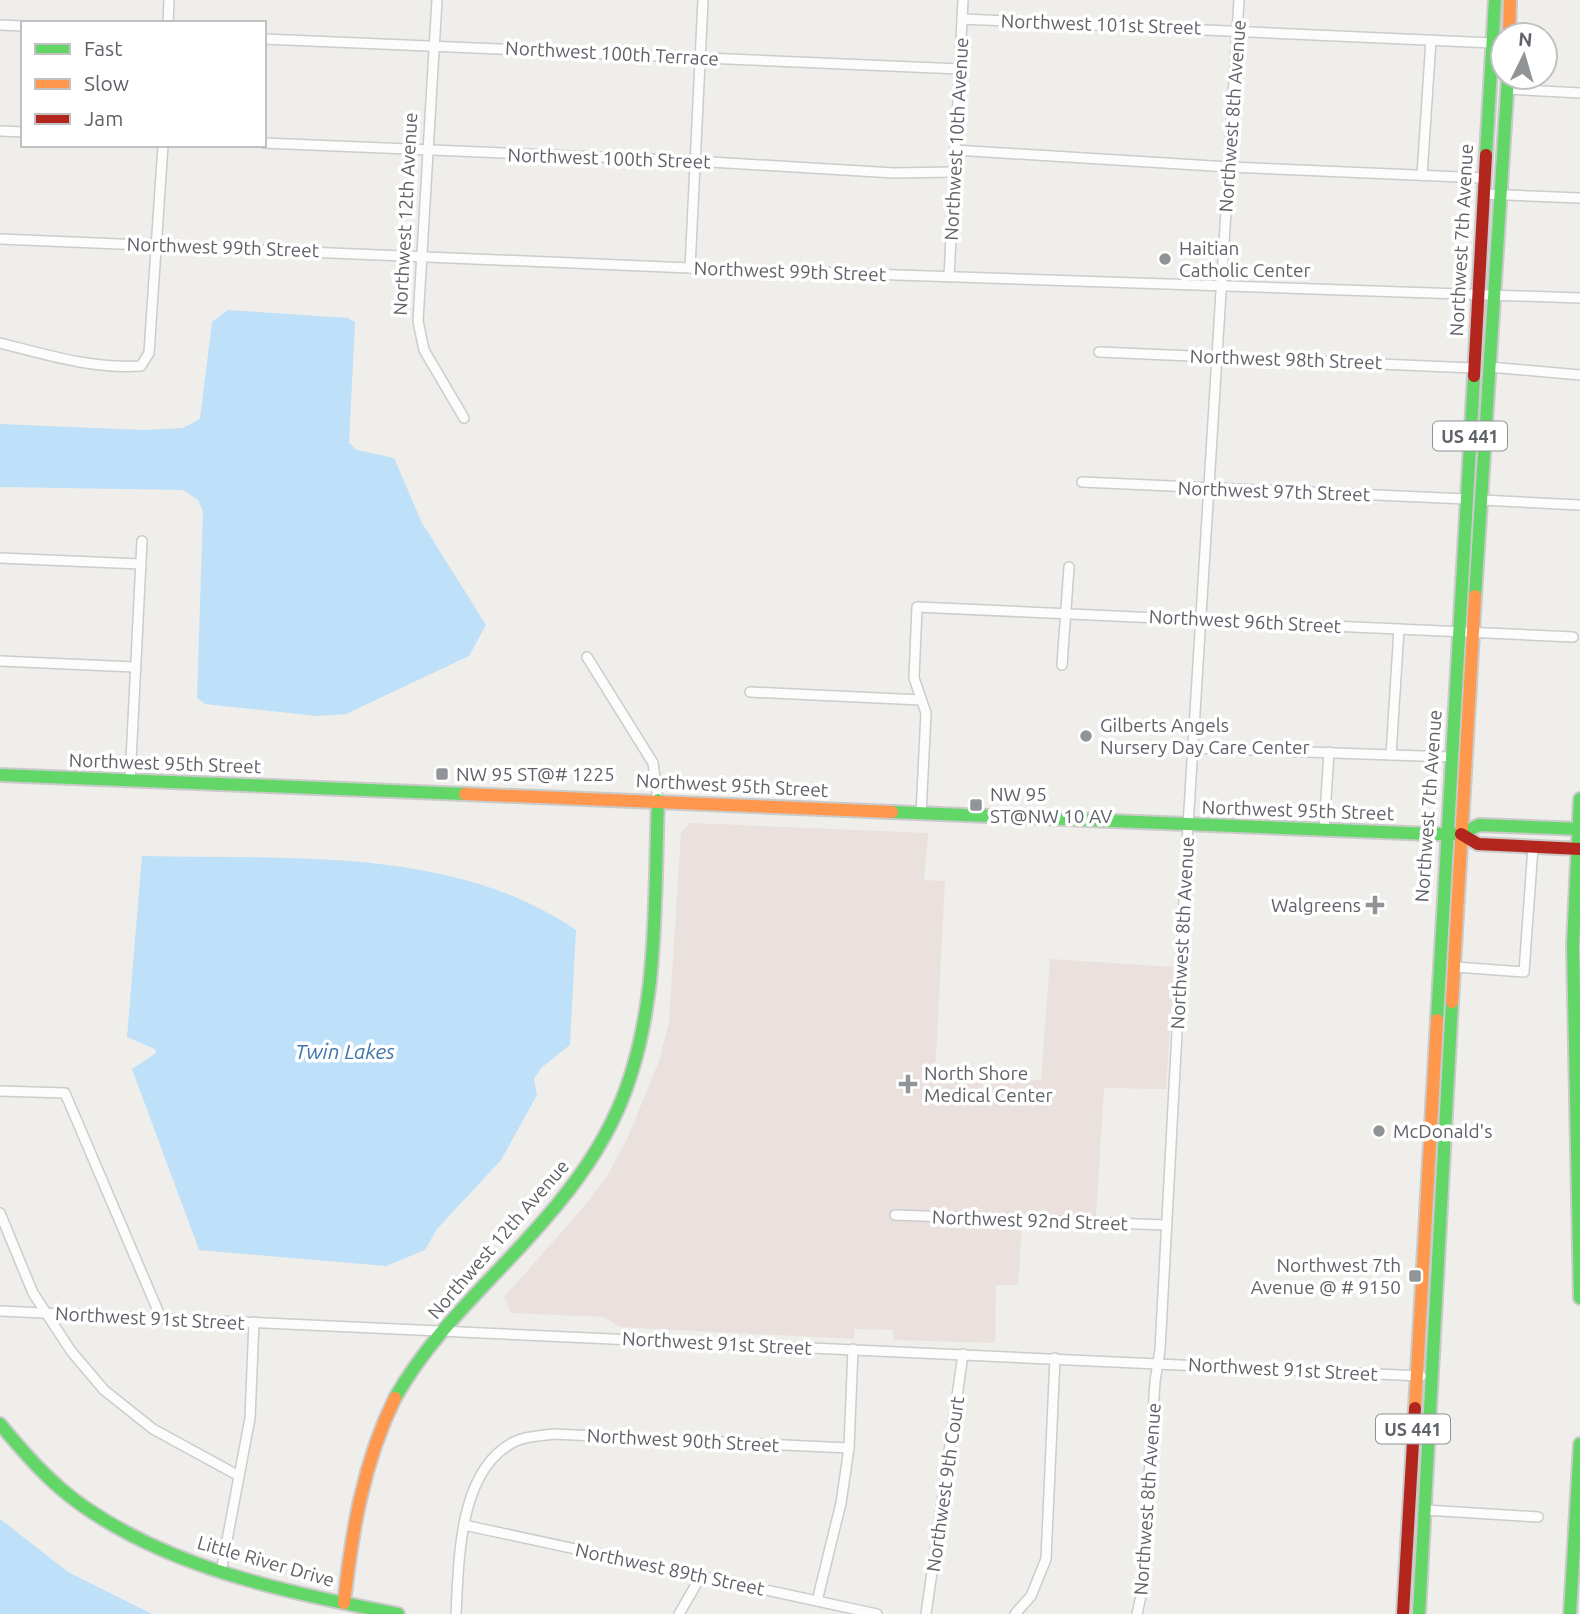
<svg xmlns="http://www.w3.org/2000/svg" width="1580" height="1614" font-family="Ubuntu,sans-serif">
<style>
.medical{fill:#eae0de}
.water{fill:#bfe0f9}
.lines{fill:none;stroke-linecap:round;stroke-linejoin:round}
.street-casing{stroke:#cbcccc;stroke-width:12}
.fast-casing{stroke:#cacacb;stroke-width:16}
.slow-casing{stroke:#cacacb;stroke-width:16}
.jam-casing{stroke:#cacacb;stroke-width:16}
.street{stroke:#fdfcfc;stroke-width:9}
.fast{stroke:#63d668;stroke-width:12}
.slow{stroke:#ff974d;stroke-width:12}
.jam{stroke:#b3261e;stroke-width:12}
.poi-dot{fill:#919496;stroke:#fff;stroke-width:2.5}
.labels{text-anchor:middle;dominant-baseline:central;stroke-width:7;stroke-linejoin:round;paint-order:stroke}
.shield{fill:#fff;stroke:#8f9295;stroke-width:2}
.shield-label{font-size:18px;font-weight:bold;fill:#5f6368}
.street-label{font-size:19px;fill:#5f6368;stroke:#fff}
.poi-label{font-size:19px;fill:#5f6368;stroke:#fff;text-anchor:start}
.water-label{font-size:21px;font-style:italic;fill:#4174aa;stroke:#fff}
</style>
<rect width="100%" height="100%" fill="#efeeea"/>
<path class="medical" d="M690 823 928 833 924 880 945 881 935 1076 1041 1080 1050 959 1174 967 1166 1089 1104 1088 1095 1232 1022 1227 1018 1285H996L995 1343 894 1340 893 1330 854 1329V1339L637 1328 619 1327 604 1317 511 1313 504 1297 588 1202 607 1176 628 1137 659 1061 669 1022 681 833Z"/>
<g class="water">
<path d="M228 310 348 318 355 322 349 443 357 450 394 458 422 523 486 625 469 656 346 714 317 716 205 704 197 698 203 511 198 500 183 490 0 487V424L143 430 183 428 200 419 212 322Z"/>
<path d="M142 856C287 860 451 845 576 930L570 1045 541 1068 534 1079 537 1095 501 1160 437 1229 425 1250 386 1266 199 1250 132 1069 156 1053 155 1049 127 1037Z"/>
<path d="M0 1519 68 1572 152 1614H0Z"/>
</g>
<g class="lines">
<g class="street-casing">
<g id="street">
<path d="M437 0 418 321 424 350 464 418"/>
<path d="M962 19 1492 43"/>
<path d="M168 23 169 0"/>
<path d="M0 25 23 26"/>
<path d="M264 39 960 69"/>
<path d="M1507 89 1580 93"/>
<path d="M0 131 23 132"/>
<path d="M264 143 694 161 894 173 954 172"/>
<path d="M955 150 1229 167 1484 178"/>
<path d="M1422 175 1431 40"/>
<path d="M1483 194 1580 198"/>
<path d="M0 239 690 268 1580 298"/>
<path d="M690 268 703 0"/>
<path d="M949 277 963 0"/>
<path d="M0 343C47 355 92 369 141 366L149 353 163 145"/>
<path d="M1099 352 1473 368"/>
<path d="M1489 367 1580 375"/>
<path d="M1082 482 1466 499"/>
<path d="M1481 500 1580 505"/>
<path d="M0 558 140 564"/>
<path d="M587 657 653 763 658 800"/>
<path d="M0 661 134 667"/>
<path d="M1062 665 1069 567"/>
<path d="M750 692 921 700"/>
<path d="M1194 748 1450 757"/>
<path d="M1391 755 1399 629"/>
<path d="M130 781 142 541"/>
<path d="M921 814 926 713 914 678 917 607 1573 637"/>
<path d="M1324 830 1329 752"/>
<path d="M1456 967 1524 972 1533 847"/>
<path d="M0 1091 65 1093 161 1318"/>
<path d="M0 1213 33 1293 71 1351 104 1390 153 1429 239 1476"/>
<path d="M895 1215 1166 1225"/>
<path d="M0 1311 1421 1376"/>
<path d="M1425 1510 1538 1517"/>
<path d="M464 1525 877 1614"/>
<path d="M221 1572 250 1418 254 1322"/>
<path d="M817 1601 841 1503 849 1448 853 1349"/>
<path d="M456 1614C459 1560 458 1468 516 1441 526 1436 542 1436 553 1434L849 1448"/>
<path d="M679 1614 701 1576"/>
<path d="M926 1614 963 1354"/>
<path d="M1015 1614 1031 1596 1046 1559 1055 1358"/>
<path d="M1137 1614 1142 1591 1155 1381 1160 1350 1188 826 1239 0"/>
</g>
</g>
<g class="fast-casing">
<g id="fast">
<path d="M1486 155 1495 0"/>
<path d="M1475 596 1508 77"/>
<path d="M0 775 465 794"/>
<path d="M1580 799 1573 945 1580 1298"/>
<path d="M892 812 1431 834H1461L1479 825 1580 829"/>
<path d="M1437 1020 1474 376"/>
<path d="M395 1398C434 1329 494 1279 545 1219 574 1186 600 1150 618 1109 660 1014 654 901 658 800"/>
<path d="M0 1424C25 1454 51 1484 83 1506 176 1571 289 1592 398 1614"/>
<path d="M1419 1614 1452 1002"/>
<path d="M1570 1614 1580 1444"/>
</g>
</g>
<g class="slow-casing">
<g id="slow">
<path d="M1509 35 1510 0"/>
<path d="M465 794 892 812"/>
<path d="M1452 1002 1475 596"/>
<path d="M1415 1408 1437 1020"/>
<path d="M344 1603C352 1531 363 1463 395 1398"/>
</g>
</g>
<g class="jam-casing">
<g id="jam">
<path d="M1474 376 1486 155"/>
<path d="M1461 834 1478 844 1580 849"/>
<path d="M1403 1614 1415 1408"/>
</g>
</g>
<use href="#street" class="street"/>
<use href="#fast" class="fast"/>
<use href="#slow" class="slow"/>
<use href="#jam" class="jam"/>
</g>
<g class="poi-dot">
<circle cx="1165" cy="259" r="7"/>
<circle cx="1086" cy="736" r="7"/>
<rect x="435" y="767" width="14" height="14" rx="3.5"/>
<rect x="969" y="798" width="14" height="14" rx="3.5"/>
<path d="M1371.5 894.5h7v7h7v7h-7v7h-7v-7h-7v-7h7z"/>
<path d="M904.5 1073.5h7v7h7v7h-7v7h-7v-7h-7v-7h7z"/>
<circle cx="1379" cy="1131" r="7"/>
<rect x="1408" y="1269" width="14" height="14" rx="3.5"/>
</g>
<g class="labels">
<g class="shield">
<rect x="1433" y="421.5" width="74" height="29" rx="5"/>
<rect x="1376" y="1414.5" width="74" height="29" rx="5"/>
</g>
<g class="shield-label">
<text x="1470" y="436">US 441</text>
<text x="1413" y="1429">US 441</text>
</g>
<g class="street-label">
<text transform="translate(1101 24) rotate(2)">Northwest 101st Street</text>
<text transform="translate(612 53) rotate(3)">Northwest 100th Terrace</text>
<text transform="translate(1232 116) rotate(-86)">Northwest 8th Avenue</text>
<text transform="translate(956 139) rotate(-87)">Northwest 10th Avenue</text>
<text transform="translate(609 158) rotate(2)">Northwest 100th Street</text>
<text transform="translate(405 214) rotate(-87)">Northwest 12th Avenue</text>
<text transform="translate(1461 240) rotate(-87)">Northwest 7th Avenue</text>
<text transform="translate(223 247) rotate(2)">Northwest 99th Street</text>
<text transform="translate(790 271) rotate(2)">Northwest 99th Street</text>
<text transform="translate(1286 359) rotate(2)">Northwest 98th Street</text>
<text transform="translate(1274 491) rotate(2)">Northwest 97th Street</text>
<text transform="translate(1245 621) rotate(3)">Northwest 96th Street</text>
<text transform="translate(165 763) rotate(2)">Northwest 95th Street</text>
<text transform="translate(732 785) rotate(3)">Northwest 95th Street</text>
<text transform="translate(1428 806) rotate(-86)">Northwest 7th Avenue</text>
<text transform="translate(1298 810) rotate(2)">Northwest 95th Street</text>
<text transform="translate(1182 933) rotate(-87)">Northwest 8th Avenue</text>
<text transform="translate(1030 1220) rotate(2)">Northwest 92nd Street</text>
<text transform="translate(498 1239) rotate(-49)">Northwest 12th Avenue</text>
<text transform="translate(150 1318) rotate(3)">Northwest 91st Street</text>
<text transform="translate(717 1343) rotate(3)">Northwest 91st Street</text>
<text transform="translate(1283 1369) rotate(3)">Northwest 91st Street</text>
<text transform="translate(683 1440) rotate(3)">Northwest 90th Street</text>
<text transform="translate(945 1484) rotate(-82)">Northwest 9th Court</text>
<text transform="translate(1147 1499) rotate(-86)">Northwest 8th Avenue</text>
<text transform="translate(266 1561) rotate(16)">Little River Drive</text>
<text transform="translate(670 1569) rotate(12)">Northwest 89th Street</text>
</g>
<g class="poi-label">
<text x="1179" y="248">Haitian<tspan x="1179" dy="22">Catholic Center</tspan></text>
<text x="1100" y="725">Gilberts Angels<tspan x="1100" dy="22">Nursery Day Care Center</tspan></text>
<text x="456" y="774">NW 95 ST@# 1225</text>
<text x="990" y="794">NW 95<tspan x="990" dy="22">ST@NW 10 AV</tspan></text>
<text x="1361" y="905" text-anchor="end">Walgreens</text>
<text x="924" y="1073">North Shore<tspan x="924" dy="22">Medical Center</tspan></text>
<text x="1393" y="1131">McDonald's</text>
<text x="1401" y="1265" text-anchor="end">Northwest 7th<tspan x="1401" dy="22">Avenue @ # 9150</tspan></text>
</g>
<g class="water-label">
<text x="345" y="1051">Twin Lakes</text>
</g>
</g>
<rect x="21" y="21" width="245" height="126" fill="#ffffff" stroke="#bfc1c3" stroke-width="2"/>
<rect x="35" y="44" width="35" height="10" fill="#63d668" stroke="#bfc1c3" stroke-width="2"/>
<text x="84" y="56" font-size="21" fill="#5f6368">Fast</text>
<rect x="35" y="79" width="35" height="10" fill="#ff974d" stroke="#bfc1c3" stroke-width="2"/>
<text x="84" y="91" font-size="21" fill="#5f6368">Slow</text>
<rect x="35" y="114" width="35" height="10" fill="#b3261e" stroke="#bfc1c3" stroke-width="2"/>
<text x="84" y="126" font-size="21" fill="#5f6368">Jam</text>
<g transform="translate(1524 56) rotate(5)"><circle r="33" fill="#ffffff" stroke="#bfc1c3" stroke-width="2"/>
<path d="M0-5L12 26L0 18L-12 26Z" fill="#919496"/>
<text y="-10" font-size="19" font-weight="bold" text-anchor="middle" fill="#5f6368">N</text>
</g>
</svg>
